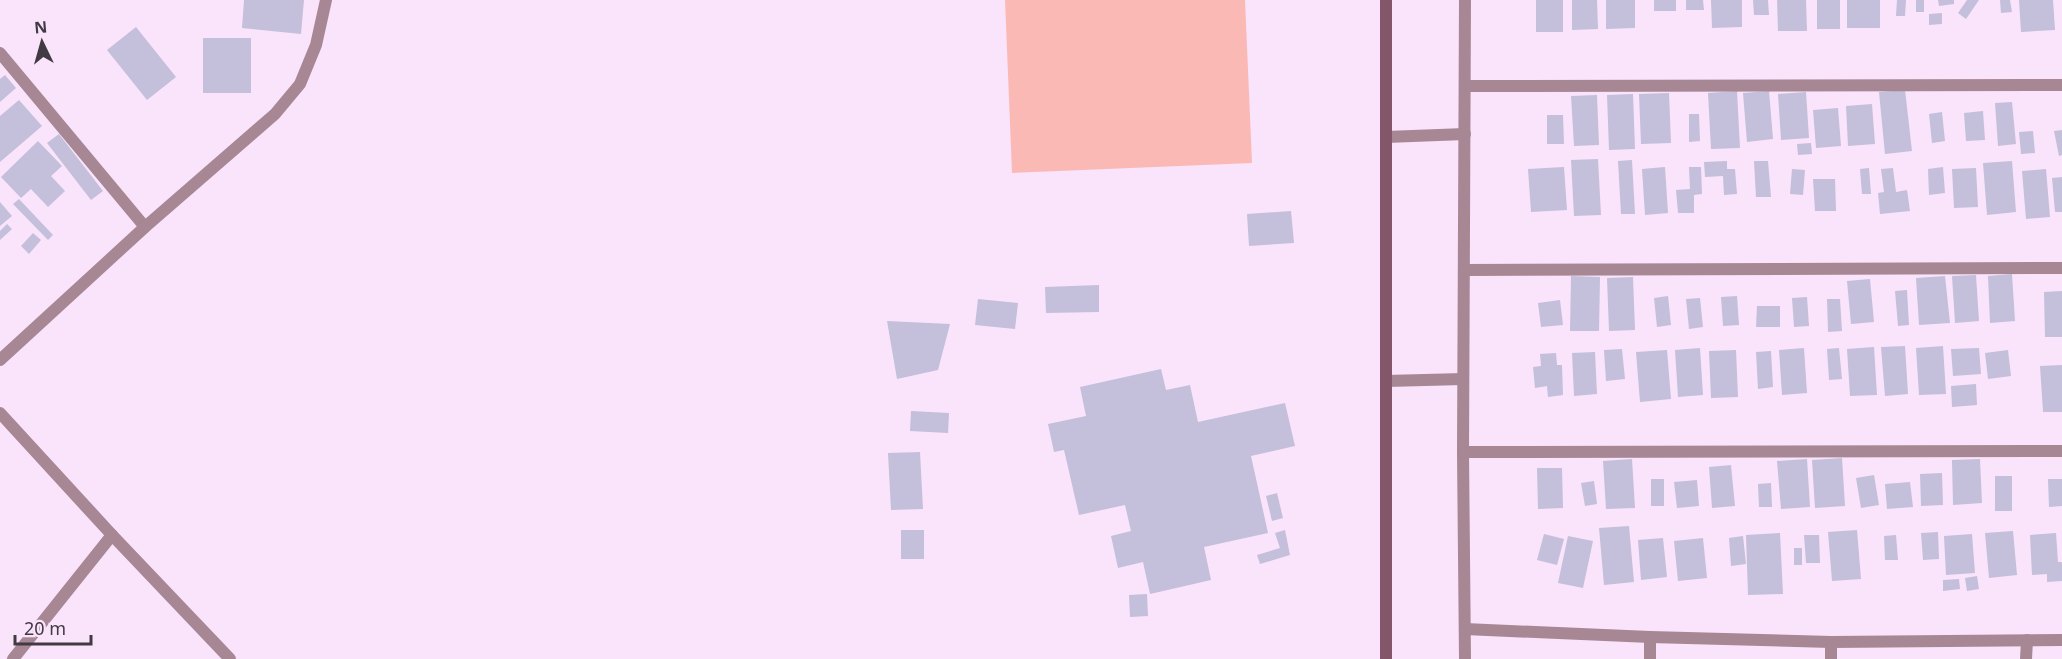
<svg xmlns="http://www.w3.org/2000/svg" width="2062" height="659" font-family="'Noto Sans',sans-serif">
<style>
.green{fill:#fbb9b6}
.building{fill:#c4bfda}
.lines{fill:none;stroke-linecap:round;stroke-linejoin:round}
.street{stroke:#a78794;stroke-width:12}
.secondary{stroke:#84566a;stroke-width:12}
</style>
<rect width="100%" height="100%" fill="#f9e4fb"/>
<path class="green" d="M1005 0H1245L1252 163 1012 173Z"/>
<g class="building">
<path d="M244 0H304L301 34 242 28Z"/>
<rect x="1536" y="0" width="27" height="32"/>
<path d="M1572 0H1597L1598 29 1572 30Z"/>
<path d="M1606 0H1635V28L1606 29Z"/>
<rect x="1654" y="0" width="22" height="11"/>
<path d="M1686 0H1703L1704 10H1686Z"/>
<path d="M1711 0H1742V27L1712 28Z"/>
<path d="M1753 0H1768L1769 15H1754Z"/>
<path d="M1777 0H1806L1807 31H1778Z"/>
<rect x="1817" y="0" width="23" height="29"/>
<rect x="1847" y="0" width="33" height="28"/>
<path d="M1897 0H1906L1905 16H1896Z"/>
<rect x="1916" y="0" width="8" height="12"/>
<path d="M1938 0H1954V4L1939 6Z"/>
<path d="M1967 0H1979L1966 19 1958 13Z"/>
<path d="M2000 0H2010L2012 12 2001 13Z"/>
<path d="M2019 0H2053L2055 30 2021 32Z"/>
<path d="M1942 13V24L1929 25V14Z"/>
<path d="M136 27 176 77 147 100 107 50Z"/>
<rect x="203" y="38" width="48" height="55"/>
<path d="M5 75 16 88 0 102V79Z"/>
<path d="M1905 90 1912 151 1885 154 1879 92Z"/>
<path d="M1737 91 1740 148 1711 149 1708 93Z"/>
<path d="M1769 91 1773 139 1747 142 1743 93Z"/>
<path d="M1806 92 1809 138 1781 140 1778 94Z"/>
<path d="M1669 93 1671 143 1641 144 1639 94Z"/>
<path d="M1633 94 1635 149 1609 150 1607 95Z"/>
<path d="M1597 95 1599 145 1574 146 1571 96Z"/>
<path d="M19 100 42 126 0 162V116Z"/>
<path d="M2012 102 2016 144 1998 146 1995 103Z"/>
<path d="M1872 104 1875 144 1848 146 1846 106Z"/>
<path d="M1838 108 1841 146 1816 148 1813 110Z"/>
<path d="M1983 111 1985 140 1966 141 1964 113Z"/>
<path d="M1942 112 1945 141 1932 143 1929 114Z"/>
<path d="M1689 114H1699L1700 141 1689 142Z"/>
<path d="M1547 115H1563L1564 144H1547Z"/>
<path d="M2062 130V155L2059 156 2054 131Z"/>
<path d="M2033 131 2035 153 2021 154 2019 132Z"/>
<path d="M59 134 103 191 91 200 47 143Z"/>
<path d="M38 141 62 166 51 176 65 191 48 207 31 189 21 198 1 177Z"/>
<path d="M1811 143 1812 154 1798 155 1797 144Z"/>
<path d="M1598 159 1601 215 1574 216 1571 160Z"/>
<path d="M1632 160 1635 214H1621L1618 161Z"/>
<path d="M1727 161V169H1735L1737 194 1724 195 1723 176 1705 177 1704 162Z"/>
<path d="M1754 161H1768L1771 197H1756Z"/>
<path d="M2012 161 2016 212 1987 215 1983 163Z"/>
<path d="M1564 167 1567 210 1531 212 1528 169Z"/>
<path d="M1665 167 1668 213 1645 215 1642 169Z"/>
<path d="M1689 167H1701L1702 194 1694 195V213H1678L1676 190 1690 189Z"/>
<path d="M1943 167 1945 193 1929 195 1928 169Z"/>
<path d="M1869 168 1871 194H1862L1860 169Z"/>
<path d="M1893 168 1896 192 1907 190 1910 211 1880 214 1878 193 1884 192 1881 169Z"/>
<path d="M1976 168 1978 207 1954 208 1952 169Z"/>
<path d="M1792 169 1805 170 1803 195 1790 194Z"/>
<path d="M2046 169 2050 217 2026 219 2022 171Z"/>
<path d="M2062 177V212H2055L2052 178Z"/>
<path d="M1813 179H1835L1836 211H1815Z"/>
<path d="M19 199 53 235 48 240 13 204Z"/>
<path d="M0 202 12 216 0 226Z"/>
<path d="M1291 211 1294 243 1249 246 1247 214Z"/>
<path d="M7 224 12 229 0 240V231Z"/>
<path d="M33 233 41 240 29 254 21 246Z"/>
<path d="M2012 274 2015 321 1990 323 1988 276Z"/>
<path d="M1976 275 1979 321 1955 323 1952 276Z"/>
<path d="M1571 276 1600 277 1599 331H1570Z"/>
<path d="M1945 276 1950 323 1919 325 1916 278Z"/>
<path d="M1633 277 1635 330 1609 331 1607 278Z"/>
<path d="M1870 279 1874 322 1851 324 1847 281Z"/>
<path d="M1099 285V312L1046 313 1045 287Z"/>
<path d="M1907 290 1909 325 1898 326 1895 291Z"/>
<path d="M2062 291V337H2045L2044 292Z"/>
<path d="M1668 296 1671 325 1657 327 1654 298Z"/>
<path d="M1737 296 1739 325 1723 326 1721 297Z"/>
<path d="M1807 297 1809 326 1794 327 1792 298Z"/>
<path d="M1700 298 1703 327 1689 329 1686 299Z"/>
<path d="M978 299 1018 303 1015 329 975 325Z"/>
<path d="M1827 299H1840L1842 331 1828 332Z"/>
<path d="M1560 300 1563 325 1541 327 1538 303Z"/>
<path d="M1757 306H1780V327H1756Z"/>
<path d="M887 321 950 324 938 370 897 379Z"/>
<path d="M1905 346 1908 394 1885 396 1881 347Z"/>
<path d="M1943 346 1946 394 1919 395 1916 348Z"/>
<path d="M1874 347 1877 395 1850 396 1847 349Z"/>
<path d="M1700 348 1703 395 1678 397 1675 350Z"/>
<path d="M1804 348 1807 393 1782 395 1779 350Z"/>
<path d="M1839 348 1842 379 1829 380 1827 349Z"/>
<path d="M1979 348 1981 374 1953 376 1951 349Z"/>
<path d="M1622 349 1625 379 1606 381 1604 350Z"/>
<path d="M1667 350 1671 399 1640 402 1636 352Z"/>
<path d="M1736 350 1738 397 1711 398 1709 351Z"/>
<path d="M2008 350 2011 376 1988 379 1985 353Z"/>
<path d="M1771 351 1773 387 1758 389 1756 352Z"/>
<path d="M1595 352 1597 394 1574 396 1572 353Z"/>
<path d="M1556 353 1557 365H1562L1563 395 1548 397 1547 386 1535 388 1533 367 1541 366 1540 354Z"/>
<path d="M2062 365V412H2043L2040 366Z"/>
<path d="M1161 369 1166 390 1190 385 1198 422 1285 403 1295 446 1251 456 1268 533 1204 547 1211 580 1150 594 1143 562 1118 568 1111 536 1131 531 1125 505 1079 515 1064 450 1054 452 1048 424 1086 416 1080 387Z"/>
<path d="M1976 384 1977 405 1952 407 1951 386Z"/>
<path d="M911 411 949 413 948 433 910 431Z"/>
<path d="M920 452 923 509 891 510 888 453Z"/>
<path d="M1842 458 1845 506 1815 508 1812 460Z"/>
<path d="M1632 459 1635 508 1606 509 1603 461Z"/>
<path d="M1807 459 1810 507 1781 509 1777 461Z"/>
<path d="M1980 459 1982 503 1953 505 1952 460Z"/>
<path d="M1731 465 1735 506 1712 508 1709 467Z"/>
<path d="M1537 468H1562L1563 508 1538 509Z"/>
<path d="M1942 473 1943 505 1921 506 1920 474Z"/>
<path d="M1874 475 1879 505 1861 508 1856 478Z"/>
<rect x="1995" y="476" width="17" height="35"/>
<rect x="1651" y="479" width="13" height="27"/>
<path d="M2048 479H2062V506L2049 507Z"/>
<path d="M1697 480 1699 506 1677 508 1674 482Z"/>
<path d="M1594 481 1597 504 1585 506 1581 483Z"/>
<path d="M1910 482 1913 507 1887 509 1885 484Z"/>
<path d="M1771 483 1772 507H1759L1758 484Z"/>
<path d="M1277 493 1283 518 1272 521 1266 496Z"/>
<path d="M1629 526 1634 582 1604 585 1599 528Z"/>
<rect x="901" y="530" width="23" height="29"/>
<path d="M1285 530 1290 555 1260 564 1257 555 1280 548 1275 533Z"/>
<path d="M1857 530 1861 579 1832 581 1828 532Z"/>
<path d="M2013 531 2017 575 1989 578 1985 533Z"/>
<path d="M1938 532 1939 559 1923 560 1921 533Z"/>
<path d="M1780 533 1783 594 1748 595 1746 535Z"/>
<path d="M2056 533 2058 562H2062V581L2047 582V574L2032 575 2030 535Z"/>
<path d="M1544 534 1564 539 1557 565 1537 560Z"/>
<path d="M1972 534 1975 573 1946 575 1944 536Z"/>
<path d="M1804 535H1819L1820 563H1806Z"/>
<path d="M1896 535 1898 560H1885L1884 536Z"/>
<path d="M1568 536 1593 541 1583 588 1558 583Z"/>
<path d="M1743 536 1746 564 1731 566 1729 538Z"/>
<path d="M1663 538 1667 577 1641 580 1638 540Z"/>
<path d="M1703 538 1707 578 1678 581 1674 541Z"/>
<rect x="1794" y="548" width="8" height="17"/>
<path d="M1977 576 1979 589 1967 591 1965 578Z"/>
<path d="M1959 579 1960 589 1943 591V580Z"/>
<path d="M1147 594 1148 616 1130 617 1129 595Z"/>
</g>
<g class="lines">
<g class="street">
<path d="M1465 0 1463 452 1465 659"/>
<path d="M0 53 145 227"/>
<path d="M1465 86 2062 85"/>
<path d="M1386 137 1465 134"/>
<path d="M1464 270 2062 268"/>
<path d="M0 360 145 227 275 114 300 84 316 45 326 0"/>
<path d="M1386 381 1463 379"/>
<path d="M0 413 112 535 230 659"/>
<path d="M1463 452 2062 451"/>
<path d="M1465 629 1650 637 1831 642 2062 640"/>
<path d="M1831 642V659"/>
<path d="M13 659 112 535"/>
<path d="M1650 659V637"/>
<path d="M2026 659 2027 640"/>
</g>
<path class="secondary" d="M1386 659V0"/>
</g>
<g transform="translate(42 42) rotate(355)" stroke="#f9e4fb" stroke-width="4.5" paint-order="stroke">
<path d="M0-4.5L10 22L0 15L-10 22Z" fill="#423a43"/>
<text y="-9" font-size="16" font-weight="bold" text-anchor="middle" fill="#423a43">N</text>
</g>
<path d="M15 635v9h76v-9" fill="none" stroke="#423a43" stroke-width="3"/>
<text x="24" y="635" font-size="18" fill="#423a43" stroke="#f9e4fb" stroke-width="4.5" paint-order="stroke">20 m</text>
</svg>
